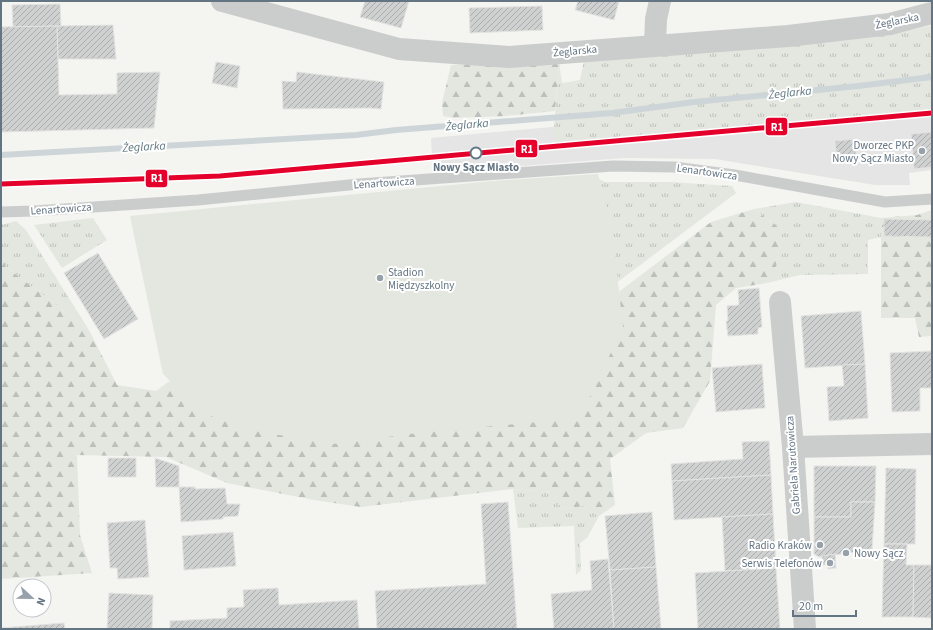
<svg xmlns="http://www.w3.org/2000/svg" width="933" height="630" font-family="'Source Sans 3',sans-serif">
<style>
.built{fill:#e4e5e4}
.grass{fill:url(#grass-tufts)}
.forest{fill:url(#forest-firs)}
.garden{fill:#e3e7df}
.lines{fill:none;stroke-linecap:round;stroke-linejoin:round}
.stream{stroke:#ced5d8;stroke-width:6}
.building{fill:url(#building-hatch);stroke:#e3e3e1}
.lane{stroke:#cbcdcd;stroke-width:11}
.street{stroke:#cbcdcd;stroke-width:22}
.rail-1-casing{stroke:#fff;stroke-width:8}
.rail-1{stroke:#e4002b;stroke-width:5}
.poi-dot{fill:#96a1aa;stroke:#fff;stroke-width:1.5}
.stop-dot{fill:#fff;stroke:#637483;stroke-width:2}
.labels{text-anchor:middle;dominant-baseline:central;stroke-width:4;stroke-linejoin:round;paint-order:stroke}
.street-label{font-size:11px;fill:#637483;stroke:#fff}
.poi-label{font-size:11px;fill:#637483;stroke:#fff;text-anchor:end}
.stop-label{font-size:11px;font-weight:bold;fill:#637483;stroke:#fff}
.water-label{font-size:12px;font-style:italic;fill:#5e7780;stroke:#fff}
.line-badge{stroke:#fff;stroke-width:1.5}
.badge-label{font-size:11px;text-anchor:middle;font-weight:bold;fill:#fff}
</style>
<defs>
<pattern id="grass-tufts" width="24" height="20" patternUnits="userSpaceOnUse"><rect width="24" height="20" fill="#e3e7df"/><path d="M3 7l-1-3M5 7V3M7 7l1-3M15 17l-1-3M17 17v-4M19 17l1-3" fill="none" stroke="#bcc0ba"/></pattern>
<pattern id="forest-firs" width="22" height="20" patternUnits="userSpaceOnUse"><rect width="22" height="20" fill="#e3e7df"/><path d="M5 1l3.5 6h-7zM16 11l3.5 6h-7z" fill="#bcc0ba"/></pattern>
<pattern id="building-hatch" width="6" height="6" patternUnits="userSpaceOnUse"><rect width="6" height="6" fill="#cfd0d0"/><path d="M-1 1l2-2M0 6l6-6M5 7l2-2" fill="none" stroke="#acadae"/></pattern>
</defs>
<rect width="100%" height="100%" fill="#f4f4f1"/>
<path class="built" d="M932 92V170L909 173 910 185H875L715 159 624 158 433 173 431 138Z"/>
<g class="grass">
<path d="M932 25V110L553 142 559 64 562 83 580 80 584 61 903 32Z"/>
<path d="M593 176 605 182H671L732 186 736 193 619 281 614 280Z"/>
<path d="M796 202 881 218V237L868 240V274L800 275 767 283 776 266 782 230 754 209Z"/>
<path d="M93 218 107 240 62 268 34 225Z"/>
<path d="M16 221 26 230 89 330 6 267 1 252V225Z"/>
<path d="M513 489 552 492 562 509 583 506 599 516 587 538 580 543 581 570 576 575 574 526 518 528Z"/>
</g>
<g class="forest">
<path d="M559 64 555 111 505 116 454 118 443 116 442 103 451 65Z"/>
<path d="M754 209 782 230 776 267 767 283 736 288 716 305 710 381 683 428 646 433 610 459 615 505 599 516 583 506 562 509 552 492 513 489 361 507 314 500 227 483 166 457 77 455 80 535 92 573 1 579V252L6 267 89 330 117 385 156 391 178 375 616 294 711 222Z"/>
<path d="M932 210V336L919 337 915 318H881V218L917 215Z"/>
</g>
<path class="garden" d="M598 174 612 229 623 327 580 418 418 433 333 444 250 430 202 413 163 374 130 216 493 181Z"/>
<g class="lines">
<path class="stream" d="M1 155 356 135 396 130 612 113 694 102 858 86 932 77"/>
</g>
<g class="building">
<path d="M365 1H409L401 28 360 17Z"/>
<path d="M578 1H619L614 20 575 10Z"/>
<path d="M60 4 61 26 13 27 12 5Z"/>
<path d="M542 6 543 30 470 33 469 8Z"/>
<path d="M113 25 116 59H58L57 26Z"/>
<path d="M57 26 59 95 117 94V73L160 72 154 128 1 132V27Z"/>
<path d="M216 62 240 66 237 88 212 83Z"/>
<path d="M297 72 384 82 381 109 370 108 283 109 282 81 296 82Z"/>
<path d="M932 132V167L914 169 911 134Z"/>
<path d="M854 139 857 159 837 161 835 141Z"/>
<path d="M884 219 932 220V237L884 236Z"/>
<path d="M98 253 138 319 104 339 64 273Z"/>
<path d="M759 288 762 327 758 328V334L728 336 726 321H728L727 306 739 305 738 290Z"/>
<path d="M861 311 865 364 805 368 801 316Z"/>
<path d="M932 351V388H920V411L892 412 890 353Z"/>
<path d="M762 364 765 408 716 412 712 368Z"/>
<path d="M865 364 868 418 829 421 827 387 844 386 842 365Z"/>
<path d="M769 441 771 475 672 481 671 464 743 459 742 442Z"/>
<rect x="108" y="458" width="28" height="19"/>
<path d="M155 458 179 466V487H156Z"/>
<path d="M814 466H876L875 502H851V517H814Z"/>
<path d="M886 468 916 469 915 544H884Z"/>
<path d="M771 475 773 514 674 520 672 481Z"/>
<path d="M179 487H195V489L225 488 227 504H240L238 516 223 517V519L181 522Z"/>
<path d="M508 502 517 629H377L375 591 486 584 481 504Z"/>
<path d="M851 502H875L872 550 819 557 814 554V517H851Z"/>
<path d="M652 512 656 567 610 570 605 516Z"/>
<path d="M773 514 776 568 725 571 722 517Z"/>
<path d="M145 520 149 577 118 579 117 568H110L107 523Z"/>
<path d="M233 532 236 566 184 570 182 536Z"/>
<path d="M884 544H907L906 565H914L913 617H882Z"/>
<path d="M835 554 836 568 828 569V565H822V556Z"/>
<path d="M608 559 614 629H554L551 594 592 590 590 561Z"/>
<path d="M914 565H932V618L913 617Z"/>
<path d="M656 567 661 629H614L610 570Z"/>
<path d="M776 568 780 629H698L695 573Z"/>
<path d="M278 588 279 605 357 600 359 629H170V621L227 618V608L244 607 243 590Z"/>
<path d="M109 593 153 595 152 629H107Z"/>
<path d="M64 623 65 629H1V628Z"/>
</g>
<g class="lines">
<path class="lane" d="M1 212 34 211 198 200 359 184 613 166 674 167 735 175 885 202 932 199"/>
<g class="street">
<path d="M222 1 399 49 509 57 788 36 890 24 932 13"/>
<path d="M655 45 656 19 660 1"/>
<path d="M780 302 793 447 805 629"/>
<path d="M793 447 932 444"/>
</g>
<g class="rail-1-casing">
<path id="rail-1" d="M1 184 220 176 932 113"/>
</g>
<use href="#rail-1" class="rail-1"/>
</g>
<g class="poi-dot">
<circle cx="922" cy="151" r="4"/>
<circle cx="380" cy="278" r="4"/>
<circle cx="820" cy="545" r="4"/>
<circle cx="846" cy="553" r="4"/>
<circle cx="830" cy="563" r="4"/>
</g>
<circle class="stop-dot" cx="476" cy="153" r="5.5"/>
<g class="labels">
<g class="street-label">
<text transform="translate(897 21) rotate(-11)">Żeglarska</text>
<text transform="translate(575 51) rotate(-5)">Żeglarska</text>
<text transform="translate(707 172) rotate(8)">Lenartowicza</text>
<text transform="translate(384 183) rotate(-4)">Lenartowicza</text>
<text transform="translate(61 209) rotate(-4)">Lenartowicza</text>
<text transform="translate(793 465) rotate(-94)">Gabriela Narutowicza</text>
</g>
<g class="poi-label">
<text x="914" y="145">Dworzec PKP<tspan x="914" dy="13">Nowy Sącz Miasto</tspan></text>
<text x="388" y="272" text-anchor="start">Stadion<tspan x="388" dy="13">Międzyszkolny</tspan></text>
<text x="812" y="545">Radio Kraków</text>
<text x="854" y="553" text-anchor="start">Nowy Sącz</text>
<text x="822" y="563">Serwis Telefonów</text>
</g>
<g class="stop-label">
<text x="476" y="167">Nowy Sącz Miasto</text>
</g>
<g class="water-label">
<text transform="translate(790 93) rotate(-6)">Żeglarka</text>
<text transform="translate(467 125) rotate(-5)">Żeglarka</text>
<text transform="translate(144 147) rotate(-3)">Żeglarka</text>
</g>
</g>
<g class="line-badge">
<rect x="765" y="117" width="23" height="19" rx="4" fill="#e4002b"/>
<rect x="515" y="139" width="23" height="19" rx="4" fill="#e4002b"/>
<rect x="145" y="169" width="23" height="19" rx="4" fill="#e4002b"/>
</g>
<g class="badge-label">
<text x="777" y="131">R1</text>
<text x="527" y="153">R1</text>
<text x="157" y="182">R1</text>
</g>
<rect width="933" height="630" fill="none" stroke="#637483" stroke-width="4"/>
<g transform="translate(32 598) rotate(112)"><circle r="19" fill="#ffffff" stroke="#c1c7cd"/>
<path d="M0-3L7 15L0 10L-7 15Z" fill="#96a1aa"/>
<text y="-6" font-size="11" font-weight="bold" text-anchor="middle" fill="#637483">N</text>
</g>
<path d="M793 610v6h63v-6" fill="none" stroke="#637483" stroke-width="2"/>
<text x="799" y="610" font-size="12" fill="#637483" stroke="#ffffff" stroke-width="3" paint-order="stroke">20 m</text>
</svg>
